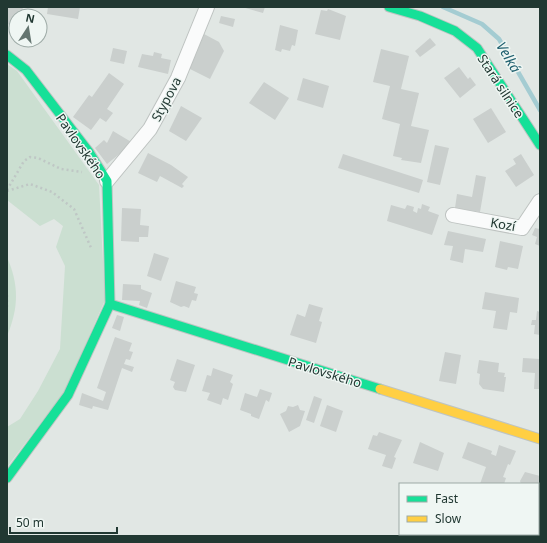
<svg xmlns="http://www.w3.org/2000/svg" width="547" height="543" font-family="'Noto Sans',sans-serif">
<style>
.green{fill:#cbdfd1}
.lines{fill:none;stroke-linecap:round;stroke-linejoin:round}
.stream{stroke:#a4ccd2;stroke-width:4.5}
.building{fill:#cacfcd}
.street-casing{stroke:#bec3c1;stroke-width:16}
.fast-casing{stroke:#bec4c2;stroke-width:11}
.slow-casing{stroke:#bec4c2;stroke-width:11}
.path{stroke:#bfc7c5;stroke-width:2.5;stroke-dasharray:2 3;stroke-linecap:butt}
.street{stroke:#fafbfb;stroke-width:14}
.fast{stroke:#16e098;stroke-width:9}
.slow{stroke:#ffcf43;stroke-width:9}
.labels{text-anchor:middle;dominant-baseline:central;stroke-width:3;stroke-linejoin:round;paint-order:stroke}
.street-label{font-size:13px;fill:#213832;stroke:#eff6f3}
.water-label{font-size:14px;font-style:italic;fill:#20606f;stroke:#eff6f3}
</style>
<rect width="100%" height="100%" fill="#e1e7e4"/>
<g class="green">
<path d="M7 64 17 71 99 185 105 300 65 391 7 467V427L20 419 38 391 60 349 65 266 56 247 63 226 54 219 40 226 7 200Z"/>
<path d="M7 257C19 285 19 307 7 336Z"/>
</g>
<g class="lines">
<path class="stream" d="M443 7 482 24 499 39 540 110"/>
</g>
<g class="building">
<path d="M7 7H23L21 16H16V26L7 24Z"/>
<path d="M48 7H80L78 19 47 14Z"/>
<path d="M242 7H265L263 13Z"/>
<path d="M328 9 346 16 340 40 315 34 321 10 327 11Z"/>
<path d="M221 16 235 19 233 27 219 23Z"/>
<path d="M280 25 298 30 295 46 292 45 290 51 282 49 281 52 275 50Z"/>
<path d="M204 34 219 42 224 51 210 79 188 68Z"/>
<path d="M430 38 436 45 420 57 415 51Z"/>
<path d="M113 48 127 51 124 64 110 61Z"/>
<path d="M381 49 409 56 401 89 419 93 411 126 429 130 421 163 401 160 402 158 393 156 400 124 382 119 390 86 373 82Z"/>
<path d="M154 52 162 54 161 58 171 60 168 74 138 67 142 54 153 56Z"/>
<path d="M459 67 468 79 470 77 476 85 460 98 444 78Z"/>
<path d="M109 73 124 84 107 109 113 113 106 122 100 118 91 130 73 117 89 95 92 97Z"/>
<path d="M303 78 329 86 323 108 297 100Z"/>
<path d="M264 82 289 98 275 120 249 103Z"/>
<path d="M181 106 202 118 186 141 169 131Z"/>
<path d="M491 108 506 132 488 143 473 119Z"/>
<path d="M113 131 133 143 107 164 95 148 104 140 107 143Z"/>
<path d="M435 145 449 148 440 185 427 182Z"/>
<path d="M148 153 171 165 188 177 182 184 184 186 182 188 160 176 157 182 138 173Z"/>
<path d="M343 154 423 180 419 193 338 168Z"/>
<path d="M521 154 534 175 516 187 505 171 516 164 513 159Z"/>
<path d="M476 175 486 177 480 212 455 208 457 194 472 197Z"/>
<path d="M422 204 430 207 428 211 439 215 432 235 387 221 391 205 405 209 407 205 414 207 413 211 417 213 418 208 421 209Z"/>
<path d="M122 208 141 209 140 225 149 226 148 237H139V242L121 241Z"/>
<path d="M535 228 540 229V246L535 244 537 237 532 235Z"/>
<path d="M448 231 486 239 483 252 465 249 463 263 450 260 453 246 444 245Z"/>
<path d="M500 241 523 246 518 269 508 267 507 270 495 267Z"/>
<path d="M154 253 169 258 161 281 147 276Z"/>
<path d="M176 281 196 287 194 293 198 294 196 301 192 300 189 308 184 306 181 307 170 302Z"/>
<path d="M123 284 141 285V289L152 293 147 308 139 305 140 301 122 300Z"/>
<path d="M485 292 519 298 517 313 510 312 507 330 493 328 496 311 482 309Z"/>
<path d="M309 304 323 308 319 321 322 322 316 343 290 335 297 314 305 317Z"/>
<path d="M537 311 540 312V335L534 334 535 325H531L532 320H536Z"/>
<path d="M117 315 124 317 120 331 112 328Z"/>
<path d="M115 337 132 343 129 351 133 352 130 360 126 359 124 364 134 367 132 372 122 368 108 410 93 406 92 409 79 405 82 393 103 401 106 392 97 388Z"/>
<path d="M445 352 461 355 456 384 439 381Z"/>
<path d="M523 358 540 359V389H534L535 373 522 372Z"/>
<path d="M177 359 195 365 186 392 175 390 173 387 175 382 170 380Z"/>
<path d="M479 360 499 363 498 372 505 373 504 377H506L504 392 483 389 479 384 480 374 477 373Z"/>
<path d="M213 368 233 375 230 382 233 384 228 400 223 398 221 405 207 400 210 393 202 391 207 375 211 376Z"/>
<path d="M260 389 272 393 269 402 266 400 259 419 251 416V414L240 410 245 393 257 397Z"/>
<path d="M314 396 322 399 314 423 306 420Z"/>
<path d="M298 405 300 410 305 411 300 426 289 432 280 414 286 411 288 406 293 407Z"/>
<path d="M327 405 343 411 336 432 320 426Z"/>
<path d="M379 432 402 440 394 457 396 458 392 469 382 466 386 455 368 449 373 435 377 436Z"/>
<path d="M420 442 444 453 438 471 413 463Z"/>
<path d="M468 442 492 451 491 454 496 456 499 445 516 451 510 465 508 464 503 477 506 478 504 484H480L486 467 462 458Z"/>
<path d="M525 472 540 476 539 494 538 484H521L520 481Z"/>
</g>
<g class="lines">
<g class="street-casing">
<g id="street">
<path d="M107 181 150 129 178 78 207 7"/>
<path d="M453 215 522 228 540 201"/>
</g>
</g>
<g class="fast-casing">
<g id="fast">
<path d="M389 7 420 16 455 31 477 48 540 145"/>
<path d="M7 55 26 70 89 152 107 181 110 304 68 395 7 478"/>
<path d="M110 304 380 389"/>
</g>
</g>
<g class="slow-casing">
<path id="slow" d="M380 389 540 439"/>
</g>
<g class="path">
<path d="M7 190 24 161 30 157 38 158 61 169 82 172"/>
<path d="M7 191 30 184 52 192 74 209 92 250"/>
<path d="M7 295V309"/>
</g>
<use href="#street" class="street"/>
<use href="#fast" class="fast"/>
<use href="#slow" class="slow"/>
</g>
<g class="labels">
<g class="street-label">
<text transform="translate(501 86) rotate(57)">Stará silnice</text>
<text transform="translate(166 99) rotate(-62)">Stypova</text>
<text transform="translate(81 146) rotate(55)">Pavlovského</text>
<text transform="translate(503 224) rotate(10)">Kozí</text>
<text transform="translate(325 372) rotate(17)">Pavlovského</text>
</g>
<g class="water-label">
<text transform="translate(509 57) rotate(59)">Velká</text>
</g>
</g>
<rect width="547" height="543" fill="none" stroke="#213832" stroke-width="16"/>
<rect x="399" y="483" width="140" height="52" fill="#eff6f3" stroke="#9daaa6"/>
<rect x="407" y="496" width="20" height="6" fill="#16e098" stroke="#9daaa6"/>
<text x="435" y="503" font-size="12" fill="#213832">Fast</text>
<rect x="407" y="516" width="20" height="6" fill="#ffcf43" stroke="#9daaa6"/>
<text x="435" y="523" font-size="12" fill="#213832">Slow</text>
<g transform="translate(28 28) rotate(12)"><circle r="19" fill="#eff6f3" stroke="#9daaa6"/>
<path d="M0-3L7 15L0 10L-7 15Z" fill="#647570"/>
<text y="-6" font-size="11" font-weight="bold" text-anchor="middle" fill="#213832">N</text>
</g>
<path d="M10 527v6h107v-6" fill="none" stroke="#213832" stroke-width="2"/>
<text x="16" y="527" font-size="12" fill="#213832" stroke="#eff6f3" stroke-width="3" paint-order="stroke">50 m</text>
</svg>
